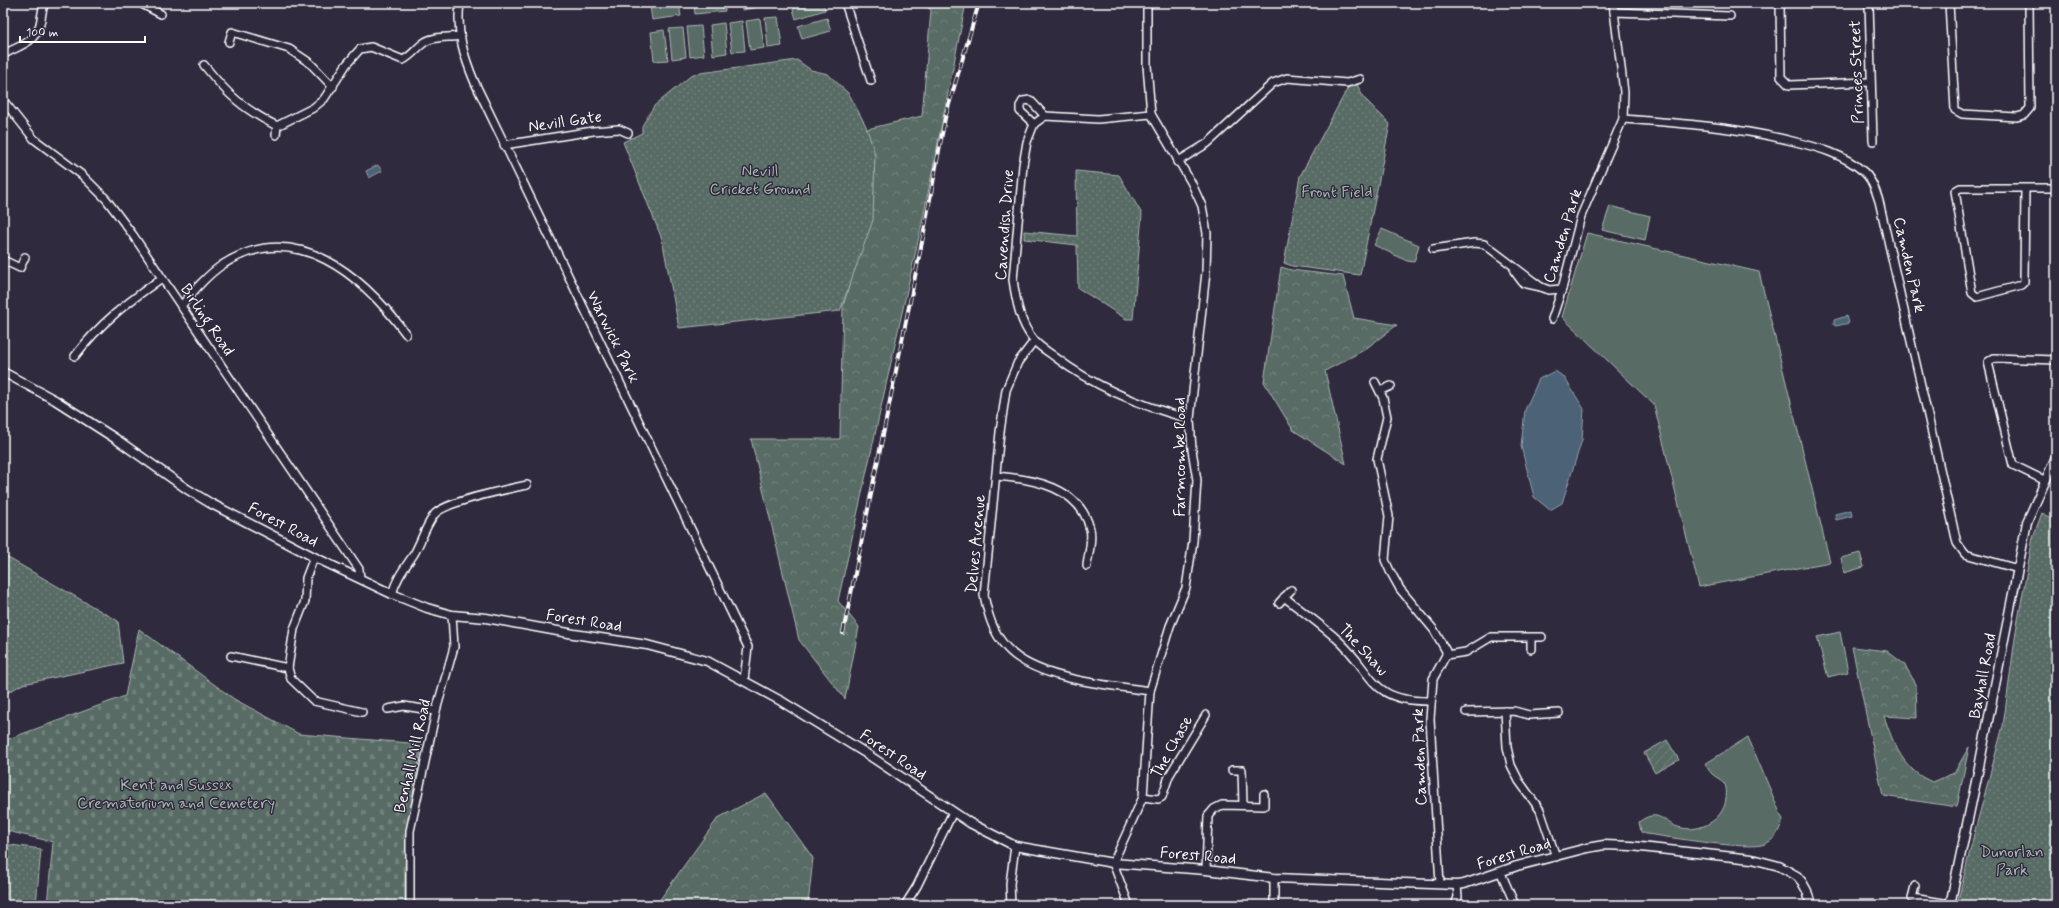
<svg xmlns="http://www.w3.org/2000/svg" width="2059" height="908" font-family="Mynerve,sans-serif">
<style>
.grass{fill:#586c65;stroke:#acb6b2}
.forest{fill:url(#forest-crowns);stroke:#acb6b2}
.cemetery{fill:url(#cemetery-stones);stroke:#acb6b2}
.park{fill:url(#park-dots);stroke:#acb6b2}
.garden{fill:url(#garden-furrows);stroke:#acb6b2}
.water{fill:#4c6277;stroke:#94a1ad}
.lines{fill:none;stroke-linecap:round;stroke-linejoin:round}
.minor-casing{stroke:#fff;stroke-width:10}
.tertiary-casing{stroke:#fff;stroke-width:11}
.minor{stroke:#2f2a3d;stroke-width:7}
.tertiary{stroke:#2f2a3d;stroke-width:8}
.rail-casing{stroke:#fff;stroke-width:4}
.rail{stroke:#2f2a3d;stroke-width:2.5;stroke-dasharray:8;stroke-linecap:butt}
.labels{text-anchor:middle;dominant-baseline:central;stroke-width:3;stroke-linejoin:round;paint-order:stroke}
.street-label{font-size:16px;fill:#fff;stroke:#2f2a3d}
.park-label{font-size:16px;fill:#acb6b2;stroke:#2f2a3d}
</style>
<defs>
<pattern id="forest-crowns" width="20" height="18" patternUnits="userSpaceOnUse"><rect width="20" height="18" fill="#586c65"/><path d="M2 6a3 3 0 1 1 6 0M12 15a3 3 0 1 1 6 0" fill="none" stroke="#71827c"/></pattern>
<pattern id="cemetery-stones" width="16" height="16" patternUnits="userSpaceOnUse"><rect width="16" height="16" fill="#586c65"/><path d="M2 7V4a2 2 0 0 1 4 0v3zM10 15v-3a2 2 0 0 1 4 0v3z" fill="#71827c"/></pattern>
<pattern id="park-dots" width="8" height="8" patternUnits="userSpaceOnUse"><rect width="8" height="8" fill="#586c65"/><path d="M2 2h.1M6 6h.1" fill="none" stroke="#71827c" stroke-width="1.8" stroke-linecap="round"/></pattern>
<pattern id="garden-furrows" width="10" height="10" patternUnits="userSpaceOnUse"><rect width="10" height="10" fill="#586c65"/><path d="M-1 1l2-2M0 10L10 0M9 11l2-2" fill="none" stroke="#71827c"/></pattern>
</defs>
<rect width="100%" height="100%" fill="#2f2a3d"/>
<filter id="ink" filterUnits="userSpaceOnUse"><feTurbulence type="fractalNoise" baseFrequency=".025" numOctaves="2"/><feDisplacementMap in="SourceGraphic" scale="8" xChannelSelector="R" yChannelSelector="G"/><feConvolveMatrix kernelMatrix="1 2 1 2 8 2 1 2 1" color-interpolation-filters="sRGB"/></filter>
<g filter="url(#ink)">
<g class="grass">
<path d="M679 3 681 16 652 20 650 6Z"/>
<path d="M694 3H724L725 11 695 14Z"/>
<path d="M741 3H771V5L742 10Z"/>
<path d="M812 3H823L825 10 796 19 793 9Z"/>
<path d="M778 17 782 46 768 48 765 18Z"/>
<path d="M827 18 831 31 802 39 798 26Z"/>
<path d="M760 19 764 48 750 50 746 21Z"/>
<path d="M742 21 745 51 732 52 728 23Z"/>
<path d="M724 23 727 53 713 55 710 25Z"/>
<path d="M701 26 704 55 690 57 687 27Z"/>
<path d="M683 28 686 57 672 59 669 29Z"/>
<path d="M664 30 668 60 654 61 651 32Z"/>
<path d="M1610 206 1650 216 1645 240 1602 230Z"/>
<path d="M1382 229 1419 245 1414 262 1407 261 1374 245Z"/>
<path d="M1587 233 1759 272 1830 562 1699 587 1654 405 1562 317Z"/>
<path d="M1860 553 1864 567 1844 573 1841 558Z"/>
<path d="M1840 632 1848 672 1828 677 1817 637Z"/>
<path d="M1748 737 1783 820C1779 831 1776 839 1765 844 1747 851 1670 837 1646 834L1641 832 1639 822C1658 807 1664 823 1678 827 1697 833 1719 823 1725 804 1726 798 1728 789 1724 783 1721 779 1715 777 1712 774 1709 771 1707 767 1705 764Z"/>
</g>
<g class="forest">
<path d="M922 3H966L922 223 838 601 859 627 845 699 799 640 751 439H840L843 306 868 222 867 129 922 116 931 10Z"/>
<path d="M1281 267 1291 270 1343 276 1354 318 1397 325 1364 350 1325 371 1346 464 1293 430 1264 382Z"/>
<path d="M1852 647 1887 651 1904 664 1916 684 1917 718 1884 716C1893 743 1904 772 1933 782L1954 773 1969 747 1957 807 1883 796Z"/>
<path d="M766 793 813 858 808 905H656L718 818Z"/>
</g>
<path class="cemetery" d="M139 629 234 699 299 734 422 744 408 823 405 869V905H47L53 842 3 830V741L125 696Z"/>
<g class="park">
<path d="M797 60 811 70 828 74 849 94 866 126 875 154 873 220 840 311 679 328 662 239 623 142 642 133V126L654 106 693 74Z"/>
<path d="M1350 84H1357L1363 97 1390 124 1360 275 1292 266 1284 263 1300 176Z"/>
<path d="M1076 171 1119 175 1142 214 1133 319H1126L1078 288 1077 245 1024 239V231L1077 236Z"/>
<path d="M2042 513 2056 520V905H1957L1974 834 2003 726 2016 631 2033 537Z"/>
<path d="M3 555 118 621 123 663 23 684 3 695Z"/>
<path d="M3 844 41 849 36 905H3Z"/>
</g>
<path class="garden" d="M1667 740 1679 760 1655 773 1644 753Z"/>
<g class="water">
<path d="M378 165 382 171 369 178 366 171Z"/>
<path d="M1847 316 1849 323 1836 326 1834 325V320Z"/>
<path d="M1555 371 1564 377 1584 409 1582 440 1562 503 1550 510 1534 497 1521 446 1525 410 1539 379Z"/>
<path d="M1851 510 1852 516 1836 520 1835 514Z"/>
</g>
<g class="lines">
<g class="minor-casing">
<g id="minor">
<path d="M140 3 161 14"/>
<path d="M460 3C456 32 464 57 475 83L748 647 744 680"/>
<path d="M845 3 871 81"/>
<path d="M1780 3 1781 77 1789 85 1870 82"/>
<path d="M1869 3 1873 141"/>
<path d="M1949 3 1955 110 1962 114 2017 117 2024 115 2030 108 2029 3"/>
<path d="M1614 12 1730 16"/>
<path d="M229 42 232 32 289 49 310 63 333 87"/>
<path d="M3 55C16 46 33 45 39 27 42 20 41 10 45 3"/>
<path d="M204 65C227 94 243 109 277 126L313 108 324 99 346 65 360 49 371 47 403 60C412 56 417 47 425 42 434 36 449 38 460 36"/>
<path d="M3 100 34 139 82 175 106 199 133 235 359 569 360 578"/>
<path d="M1151 114 1098 119 1045 116 1034 124 1027 142 1023 165 1013 280C1016 300 1020 324 1034 340 1039 347 1049 352 1055 357 1096 388 1141 406 1190 419"/>
<path d="M1623 119C1680 123 1736 127 1792 141 1817 147 1844 154 1864 172 1872 179 1876 191 1879 201L1957 543 1965 554 2018 569"/>
<path d="M1034 124 1020 111V106L1023 101 1030 100 1045 116"/>
<path d="M276 135 277 126"/>
<path d="M504 145 593 131 619 129 628 133"/>
<path d="M1177 162 1208 143 1273 83 1287 78 1347 83 1360 79"/>
<path d="M2025 188 2024 282 2021 285 1977 297 1972 293 1955 191 1960 188H2056"/>
<path d="M1433 249 1474 243 1484 244 1541 287 1549 290 1562 289"/>
<path d="M3 260 20 268 25 257"/>
<path d="M1514 271 1523 283 1541 287"/>
<path d="M181 306C193 292 206 276 222 265 296 217 363 276 406 334"/>
<path d="M1552 319 1562 289 1581 216 1623 119 1624 92 1613 3"/>
<path d="M1034 341 1018 362 1006 390 1000 432 984 595C988 615 993 633 1007 648 1036 680 1109 685 1150 691"/>
<path d="M75 356C100 323 128 302 162 278"/>
<path d="M1375 382 1383 398 1387 417 1377 459 1389 516 1385 560 1390 571 1400 589 1434 630 1446 651V655L1433 679 1430 719 1440 884"/>
<path d="M1380 391 1391 386"/>
<path d="M996 476C1034 479 1080 487 1090 529 1093 539 1088 555 1087 566"/>
<path d="M2044 480 2013 465 1988 362 1994 358 2056 360"/>
<path d="M314 557 306 578 305 601 294 629 288 668 291 679 314 701 362 712"/>
<path d="M392 594C397 577 404 569 414 554 421 542 425 527 434 515 443 502 508 489 527 485"/>
<path d="M1284 597C1302 611 1320 624 1337 639 1375 673 1368 702 1431 701"/>
<path d="M1279 603 1291 590"/>
<path d="M1531 638V649"/>
<path d="M1446 655 1466 652 1491 637H1542"/>
<path d="M231 656 288 668"/>
<path d="M388 709 404 706 436 711"/>
<path d="M1505 711 1507 747 1511 765 1519 781 1540 810 1556 857"/>
<path d="M1466 712 1514 711 1529 715 1559 713"/>
<path d="M1232 770H1242L1243 805"/>
<path d="M1143 797 1158 799 1162 797 1169 776 1206 715"/>
<path d="M1206 870 1208 816 1214 809 1222 805 1264 806V794"/>
<path d="M1501 873 1515 905"/>
<path d="M1274 878V905"/>
<path d="M1915 886 1912 898 1950 904"/>
<path d="M410 905V831L436 711 454 647 452 615"/>
<path d="M905 905 917 886 953 812"/>
<path d="M1011 905 1010 884 1015 846"/>
<path d="M1129 905 1113 863 1143 797 1150 691 1170 626 1186 588 1193 541 1197 480 1192 450 1190 419 1206 272 1207 233 1202 206 1191 182 1151 114 1147 65V3"/>
<path d="M1455 905 1458 897 1457 885"/>
</g>
</g>
<g class="tertiary-casing">
<g id="tertiary">
<path d="M3 372 55 400 116 439 187 489 210 503 314 557 392 594 427 608 452 615 486 618 574 634 647 645 707 661 781 701 867 754 970 823 1015 846 1113 863 1206 870 1274 878 1457 885 1464 884 1517 866 1587 848 1604 845 1631 846 1752 859 1779 866 1797 876 1802 882 1807 891 1811 905"/>
<path d="M1950 905 1978 772 2027 522 2056 457"/>
</g>
</g>
<use href="#minor" class="minor"/>
<use href="#tertiary" class="tertiary"/>
<g class="rail-casing">
<path id="rail" d="M843 633 923 237 945 118 979 3"/>
</g>
<use href="#rail" class="rail"/>
</g>
</g>
<g class="labels">
<g class="street-label">
<text transform="translate(1857 72) rotate(-92)">Princes Street</text>
<text transform="translate(565 122) rotate(-8)">Nevill Gate</text>
<text transform="translate(1005 225) rotate(-86)">Cavendish Drive</text>
<text transform="translate(1563 236) rotate(-73)">Camden Park</text>
<text transform="translate(1909 265) rotate(77)">Camden Park</text>
<text transform="translate(207 320) rotate(56)">Birling Road</text>
<text transform="translate(613 337) rotate(64)">Warwick Park</text>
<text transform="translate(1180 457) rotate(-90)">Farmcombe Road</text>
<text transform="translate(283 525) rotate(28)">Forest Road</text>
<text transform="translate(976 544) rotate(-85)">Delves Avenue</text>
<text transform="translate(584 621) rotate(9)">Forest Road</text>
<text transform="translate(1363 650) rotate(47)">The Shaw</text>
<text transform="translate(1983 676) rotate(-79)">Bayhall Road</text>
<text transform="translate(1172 747) rotate(-61)">The Chase</text>
<text transform="translate(893 755) rotate(34)">Forest Road</text>
<text transform="translate(413 756) rotate(-77)">Benhall Mill Road</text>
<text transform="translate(1420 757) rotate(-92)">Camden Park</text>
<text transform="translate(1514 854) rotate(-17)">Forest Road</text>
<text transform="translate(1198 856) rotate(5)">Forest Road</text>
</g>
<g class="park-label">
<text x="760" y="171">Nevill<tspan x="760" dy="18">Cricket Ground</tspan></text>
<text x="1337" y="192">Front Field</text>
<text x="176" y="785">Kent and Sussex<tspan x="176" dy="18">Crematorium and Cemetery</tspan></text>
<text x="2012" y="852">Dunorlan<tspan x="2012" dy="18">Park</tspan></text>
</g>
</g>
<rect width="2059" height="908" fill="none" stroke="#2f2a3d" stroke-width="16"/>
<rect x="8" y="8" width="2043" height="892" fill="none" stroke="#fff" stroke-width="1.5" filter="url(#ink)"/>
<path d="M20 36v6h125v-6" fill="none" stroke="#ffffff" stroke-width="2"/>
<text x="26" y="36" font-size="12" fill="#ffffff" stroke="#2f2a3d" stroke-width="3" paint-order="stroke">100 m</text>
</svg>
